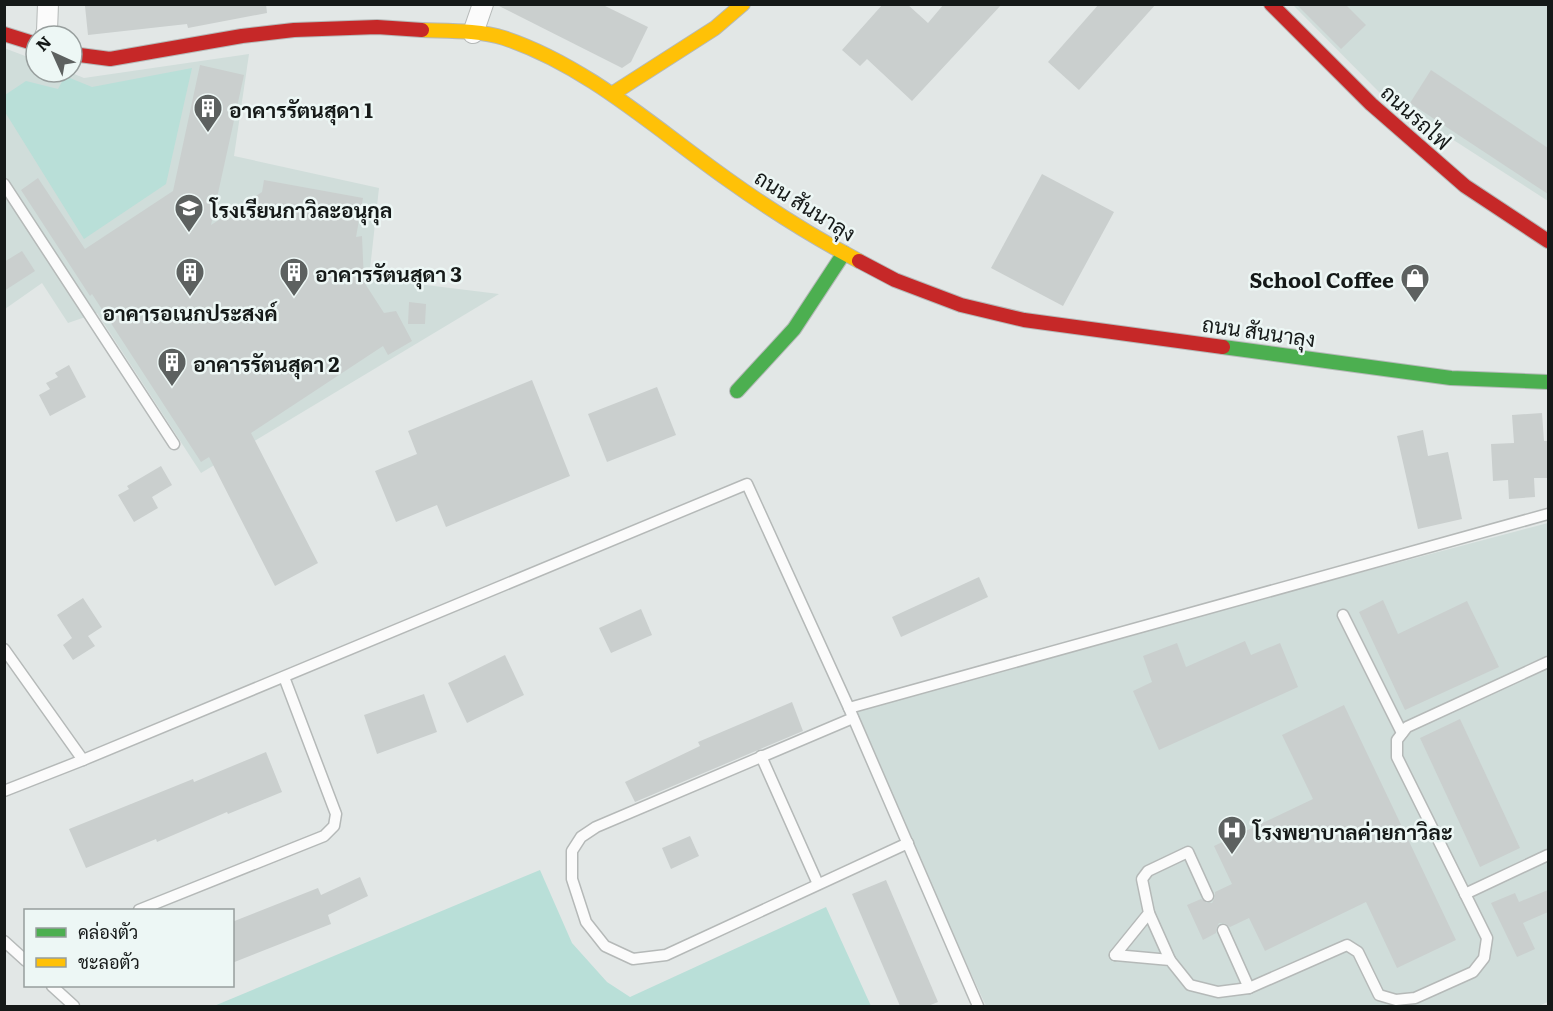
<svg xmlns="http://www.w3.org/2000/svg" width="1553" height="1011" font-family="Literata,Sarabun,serif">
<style>
.built{fill:#d0ddda}
.green{fill:#b9dfd8}
.building{fill:#cacfce}
.lines{fill:none;stroke-linecap:round;stroke-linejoin:round}
.lane-casing{stroke:#b5b9b8;stroke-width:13}
.street-casing{stroke:#b5b9b8;stroke-width:22}
.fast-casing{stroke:#b5b9b8;stroke-width:16}
.slow-casing{stroke:#b5b9b8;stroke-width:16}
.jam-casing{stroke:#b5b9b8;stroke-width:16}
.lane{stroke:#fbfbfb;stroke-width:10}
.street{stroke:#fbfbfb;stroke-width:20}
.fast{stroke:#4caf50;stroke-width:14}
.slow{stroke:#ffc107;stroke-width:14}
.jam{stroke:#c62828;stroke-width:14}
.labels{text-anchor:middle;dominant-baseline:central;stroke-width:5;stroke-linejoin:round;paint-order:stroke}
.poi-label{font-size:21px;font-weight:bold;fill:#151918;stroke:#edf7f5;text-anchor:start}
.street-label{font-size:21px;fill:#151918;stroke:#edf7f5}
</style>
<rect width="100%" height="100%" fill="#e2e7e6"/>
<g class="built">
<path d="M1293 5H1548V201L1379 92Z"/>
<path d="M4 48 36 60V72H69L84 78 249 54 234 156 379 188 369 278 499 294 201 473 97 313 68 323 42 283 5 309Z"/>
<path d="M1548 523V1002L1538 1006H986L849 708Z"/>
</g>
<g class="green">
<path d="M192 68 166 184 84 239 5 112V95L26 81 58 89 65 76 92 87Z"/>
<path d="M540 870 572 943 607 982 630 997 826 907 871 1006H214Z"/>
</g>
<g class="building">
<path d="M104 4H266L267 13 188 28 187 24 88 35 85 6Z"/>
<path d="M495 4H601L648 27 631 62 622 68Z"/>
<path d="M883 4H907L928 23 944 4H1002L912 101 867 59 860 66 842 50Z"/>
<path d="M1099 4H1156L1079 90 1048 62Z"/>
<path d="M1296 4H1345L1366 25 1341 49Z"/>
<path d="M200 65 244 75 211 225 262 192 264 180 363 198 356 237 362 236 364 282 384 313 396 311 412 341 388 355 383 346 251 433 318 563 275 586 209 457 201 462 92 294 90 296 21 190 38 178 85 249 173 191Z"/>
<path d="M1431 70 1548 148V194L1410 103Z"/>
<path d="M1042 174 1114 212 1063 306 991 268Z"/>
<path d="M22 251 35 271 4 291V262Z"/>
<path d="M409 302 426 304 425 324H408Z"/>
<path d="M69 365 86 397 50 416 39 395 50 389 46 383 58 377 55 373Z"/>
<path d="M532 380 570 476 446 527 437 505 396 522 375 471 417 454 408 431Z"/>
<path d="M657 387 676 435 607 462 588 414Z"/>
<path d="M1542 413 1544 441H1548V478H1534L1535 497 1509 499 1508 480 1493 481 1491 444 1514 443 1512 415Z"/>
<path d="M1423 430 1428 456 1448 452 1462 519 1418 529 1397 436Z"/>
<path d="M161 466 172 485 152 497 158 508 134 522 118 495 129 489 127 486Z"/>
<path d="M979 577 988 597 901 637 892 617Z"/>
<path d="M83 598 102 627 88 636 95 646 73 660 63 645 72 638 57 615Z"/>
<path d="M1383 600 1398 634 1467 601 1499 667 1405 710 1359 612Z"/>
<path d="M641 609 652 635 611 653 599 628Z"/>
<path d="M1245 641 1251 655 1280 643 1298 687 1159 750 1133 691 1152 682 1143 656 1177 643 1186 667Z"/>
<path d="M505 655 524 695 467 723 448 683Z"/>
<path d="M424 694 437 732 377 754 364 715Z"/>
<path d="M792 702 803 731 635 802 625 782 700 746 698 742Z"/>
<path d="M1344 705 1456 940 1397 968 1366 902 1265 951 1249 918 1230 927 1224 923H1219L1216 929V933L1203 940 1187 905 1201 899 1207 903H1212L1215 897V892L1232 884 1214 846 1313 799 1282 735Z"/>
<path d="M1460 719 1520 848 1480 867 1420 738Z"/>
<path d="M266 752 282 792 228 814 227 812 157 842 156 839 86 868 69 829 193 779 194 782Z"/>
<path d="M690 836 699 856 671 869 662 848Z"/>
<path d="M360 877 368 896 328 915 331 924 232 963V922L318 888 321 895Z"/>
<path d="M886 880 938 1002 928 1006H900L852 894Z"/>
<path d="M1548 890V912L1523 923 1535 949 1517 957 1491 903 1515 893 1519 902Z"/>
</g>
<g class="lines">
<g class="lane-casing">
<g id="lane">
<path d="M4 184 174 444"/>
<path d="M1343 615 1402 733"/>
<path d="M4 649 83 760"/>
<path d="M849 708 1548 514"/>
<path d="M853 718 596 827 581 837 572 851V879L586 922 605 946 633 959 666 955 908 843"/>
<path d="M761 756 818 884"/>
<path d="M4 791 83 760 747 484 849 708 978 1006"/>
<path d="M1465 894 1548 855"/>
<path d="M139 910 324 836 334 826 336 814 284 677"/>
<path d="M1149 913 1170 960"/>
<path d="M1223 930 1249 988 1347 945 1358 952 1379 995 1396 1000 1415 998 1473 972 1484 958 1487 938 1397 757V740L1407 727 1548 662"/>
<path d="M4 941 26 961"/>
<path d="M1115 955 1149 913 1142 879 1148 871 1188 852 1208 896"/>
<path d="M1115 955 1170 960 1190 985 1218 992 1249 988"/>
<path d="M52 986 74 1006"/>
</g>
</g>
<g class="street-casing">
<g id="street">
<path d="M473 33 483 4"/>
<path d="M45 36 47 31 48 4"/>
</g>
</g>
<g class="fast-casing">
<g id="fast">
<path d="M1223 347 1451 378 1548 382"/>
<path d="M737 391 794 329 844 253"/>
</g>
</g>
<g class="slow-casing">
<g id="slow">
<path d="M422 30C449 31 479 30 504 38 588 66 656 129 727 179 769 209 813 237 859 261"/>
<path d="M612 94 715 28 743 4"/>
</g>
</g>
<g class="jam-casing">
<g id="jam">
<path d="M1271 4 1371 104 1465 186 1548 241"/>
<path d="M4 34 36 44"/>
<path d="M72 54 110 59 242 36 294 30 377 27 422 30"/>
<path d="M859 261 895 280 961 305 1024 320 1223 347"/>
</g>
</g>
<use href="#lane" class="lane"/>
<use href="#street" class="street"/>
<use href="#fast" class="fast"/>
<use href="#slow" class="slow"/>
<use href="#jam" class="jam"/>
</g>
<defs>
<g id="building-pin" transform="scale(1.5)"><path d="M0 17L-7.5 6A9.5 9.5 0 1 1 7.5 6Z" fill="#5d6160" stroke="#edf7f5"/><path d="M-4-6H4V6H1V3H-1V6H-4ZM-2.5-4.3h1.7v1.8h-1.7ZM.8-4.3h1.7v1.8H.8ZM-2.5-1h1.7V.8h-1.7ZM.8-1h1.7V.8H.8Z" fill="#fff"/></g>
<g id="school-pin" transform="scale(1.5)"><path d="M0 17L-7.5 6A9.5 9.5 0 1 1 7.5 6Z" fill="#5d6160" stroke="#edf7f5"/><path d="M0-5L7-2L0 1L-7-2ZM-4 1L0 2.5L4 1V4Q0 6-4 4Z" fill="#fff"/></g>
<g id="shop-pin" transform="scale(1.5)"><path d="M0 17L-7.5 6A9.5 9.5 0 1 1 7.5 6Z" fill="#5d6160" stroke="#edf7f5"/><path d="M-5-2.5h2.3a2.7 3.5 0 0 1 5.4 0H5L5.5 6h-11ZM-1.5-2.5h3a1.5 2.3 0 0 0-3 0Z" fill="#fff"/></g>
<g id="hospital-pin" transform="scale(1.5)"><path d="M0 17L-7.5 6A9.5 9.5 0 1 1 7.5 6Z" fill="#5d6160" stroke="#edf7f5"/><path d="M-5-5h3v3.5h4V-5h3V5h-3V1.5h-4V5h-3Z" fill="#fff"/></g>
</defs>
<g fill-rule="evenodd">
<use href="#building-pin" x="208" y="108"/>
<use href="#school-pin" x="189" y="208"/>
<use href="#building-pin" x="190" y="272"/>
<use href="#building-pin" x="294" y="272"/>
<use href="#shop-pin" x="1415" y="278"/>
<use href="#building-pin" x="172" y="362"/>
<use href="#hospital-pin" x="1232" y="830"/>
</g>
<g class="labels">
<g class="poi-label">
<text x="229" y="108">อาคารรัตนสุดา 1</text>
<text x="210" y="208">โรงเรียนกาวิละอนุกุล</text>
<text x="315" y="272">อาคารรัตนสุดา 3</text>
<text x="1394" y="278" text-anchor="end">School Coffee</text>
<text x="190" y="311" text-anchor="middle">อาคารอเนกประสงค์</text>
<text x="193" y="362">อาคารรัตนสุดา 2</text>
<text x="1253" y="830">โรงพยาบาลค่ายกาวิละ</text>
</g>
<g class="street-label">
<text transform="translate(1417 116) rotate(42)">ถนนรถไฟ</text>
<text transform="translate(806 204) rotate(32)">ถนน สันนาลุง</text>
<text transform="translate(1259 330) rotate(8)">ถนน สันนาลุง</text>
</g>
</g>
<rect width="1553" height="1011" fill="none" stroke="#151918" stroke-width="12"/>
<rect x="24" y="909" width="210" height="78" fill="#edf7f5" stroke="#979e9d" stroke-width="1.5"/>
<rect x="36" y="928" width="30" height="9" fill="#4caf50" stroke="#979e9d" stroke-width="1.5"/>
<text x="78" y="939" font-size="18" fill="#151918">คล่องตัว</text>
<rect x="36" y="958" width="30" height="9" fill="#ffc107" stroke="#979e9d" stroke-width="1.5"/>
<text x="78" y="969" font-size="18" fill="#151918">ชะลอตัว</text>
<g transform="translate(54 54) rotate(315)"><circle r="28" fill="#edf7f5" stroke="#979e9d" stroke-width="1.5"/>
<path d="M0-4.5L10 22L0 15L-10 22Z" fill="#5d6160"/>
<text y="-9" font-size="16" font-weight="bold" text-anchor="middle" fill="#151918">N</text>
</g>
</svg>
